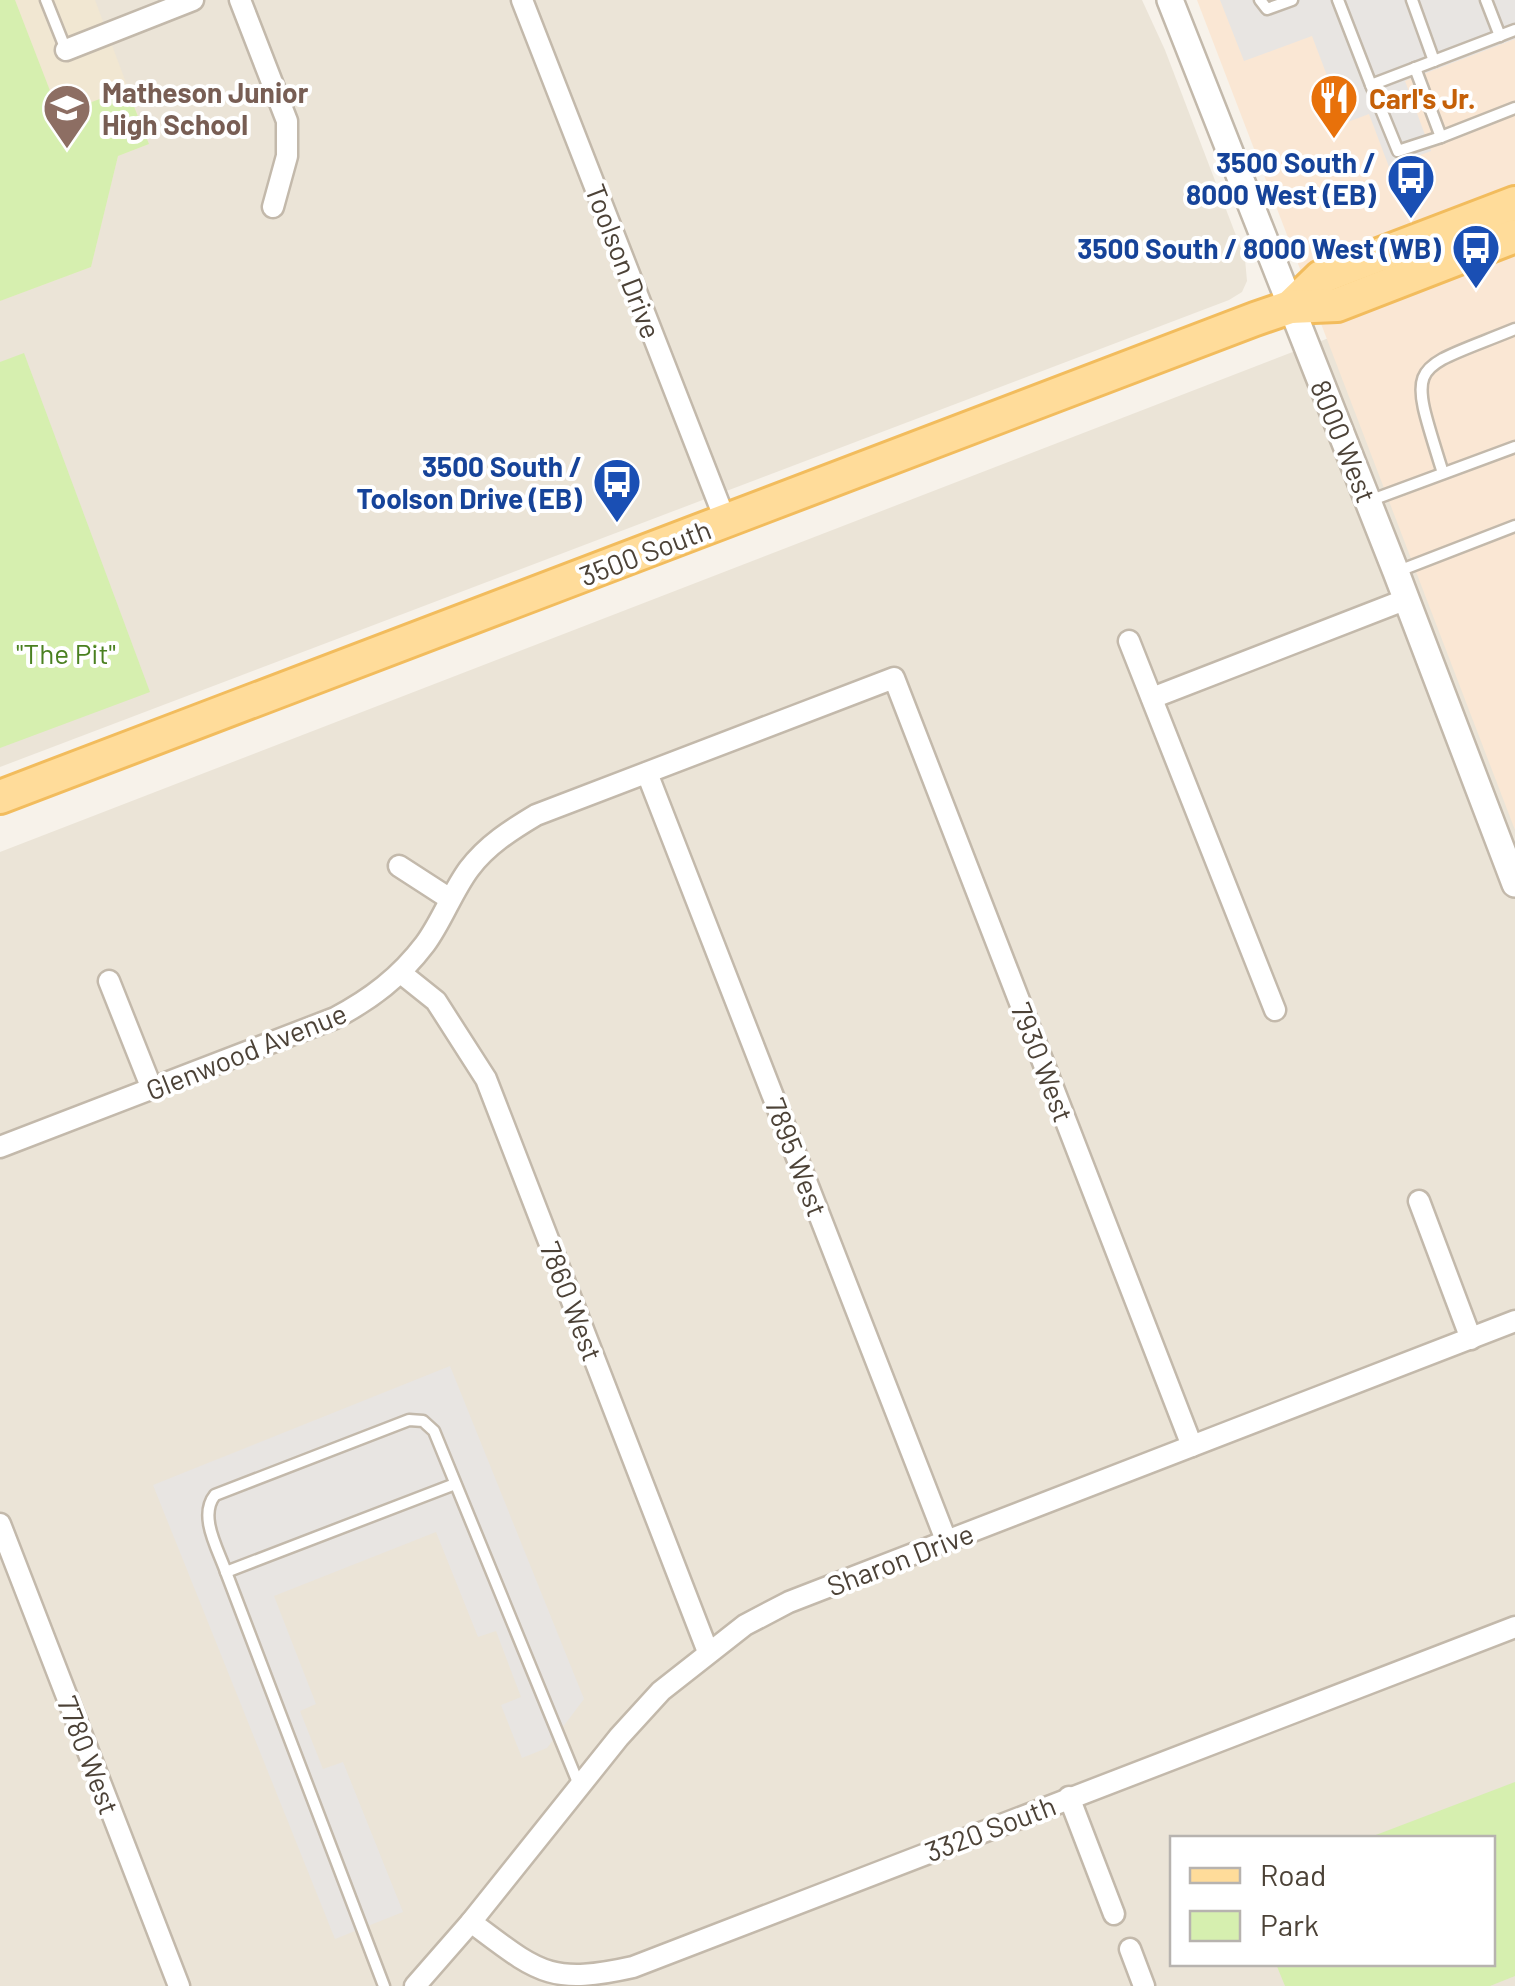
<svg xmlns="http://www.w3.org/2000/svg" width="1515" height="1986" font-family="Barlow,sans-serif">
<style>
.residential{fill:#ebe4d7;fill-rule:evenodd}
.commercial{fill:#fae7d4}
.education{fill:#f1e7d2}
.green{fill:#d6efaf}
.parking{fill:#e8e5e2}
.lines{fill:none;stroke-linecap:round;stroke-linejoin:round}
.service-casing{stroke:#c3b9ab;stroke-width:15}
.minor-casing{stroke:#c3b9ab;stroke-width:25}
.tertiary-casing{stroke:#c3b9ab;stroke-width:30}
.primary-casing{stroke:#f2bc5d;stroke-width:38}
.service{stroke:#fff;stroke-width:10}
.minor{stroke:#fff;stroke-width:20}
.tertiary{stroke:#fff;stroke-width:25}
.primary{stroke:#ffdc9a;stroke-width:32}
.labels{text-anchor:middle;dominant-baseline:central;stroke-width:8;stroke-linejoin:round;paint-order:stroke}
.education-label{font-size:28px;font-weight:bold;fill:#785e54;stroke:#fff;text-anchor:start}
.food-label{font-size:28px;font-weight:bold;fill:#c56008;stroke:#fff;text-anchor:start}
.transit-label{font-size:28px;font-weight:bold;fill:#164399;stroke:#fff;text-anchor:end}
.street-label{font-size:28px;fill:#4c4237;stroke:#fff}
.park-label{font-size:28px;fill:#4a8020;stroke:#fff}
</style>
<rect width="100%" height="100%" fill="#f7f2ea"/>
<g class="residential">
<path d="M0 0H1142L1165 50 1245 259 1247 281 1242 292 1229 300 0 767Z"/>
<path d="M1515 266V1986H0V852ZM1172 1838H1492V1964H1172Z"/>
</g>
<path class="commercial" d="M1197 0H1515V830Z"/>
<path class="education" d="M0 0H95L149 144 118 156 91 267 0 301Z"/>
<g class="green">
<path d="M0 0H15L59 114 127 89 149 144 118 156 91 267 0 301Z"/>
<path d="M24 353 150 692 0 748V362Z"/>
<path d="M1515 1782V1976L1490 1986H1285L1276 1964H1492V1838H1368Z"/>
</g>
<g class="parking">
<path d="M1220 0H1515V39L1405 81 1431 151 1389 167 1369 114 1345 123 1312 36 1244 61Z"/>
<path d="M450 1366 584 1699 547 1748 522 1758 501 1705 521 1697 496 1631 478 1637 436 1532 274 1596 316 1704 300 1711 323 1769 343 1762 403 1912 335 1939 153 1485Z"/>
</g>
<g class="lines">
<g class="service-casing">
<g id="service">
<path d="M46 0 66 50"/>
<path d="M1260 0 1267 9 1292 0"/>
<path d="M1338 0 1371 85 1515 30"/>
<path d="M1412 0 1434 61"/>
<path d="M1486 0 1500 36"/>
<path d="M1415 68 1441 137 1515 108"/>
<path d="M1371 85 1398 151 1441 137"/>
<path d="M1443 473C1407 358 1407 373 1515 329"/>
<path d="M1369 501 1515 447"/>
<path d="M1396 572 1515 526"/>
<path d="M226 1572 455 1484"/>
<path d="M384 1986 226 1572C218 1549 198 1516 215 1495L409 1420 423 1421 434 1431 579 1785"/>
</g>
</g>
<g class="minor-casing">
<g id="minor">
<path d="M240 0 287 121V156L273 207"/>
<path d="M522 0 726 522"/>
<path d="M66 50 193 0"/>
<path d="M1129 641 1275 1010"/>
<path d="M1152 698 1407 599"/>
<path d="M647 773 946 1540"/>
<path d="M399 866 450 899"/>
<path d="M401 973 436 1001 486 1079 708 1652"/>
<path d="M109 981 152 1089"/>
<path d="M0 1147 335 1018C371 999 400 977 425 944 442 921 452 892 469 869 487 845 511 830 536 815L894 678 1192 1446"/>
<path d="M1419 1201 1471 1339"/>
<path d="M0 1524 179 1986"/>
<path d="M1069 1797 1114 1914"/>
<path d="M471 1922C537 1971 548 1986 633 1967L1515 1627"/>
<path d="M1130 1949 1144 1986"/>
<path d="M415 1986 471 1922 619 1737 661 1691 745 1625 789 1602 1515 1321"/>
</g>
</g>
<g class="tertiary-casing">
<path id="tertiary" d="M1170 0 1396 572 1515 884"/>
</g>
<g class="primary-casing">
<g id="primary">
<path d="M1290 307 1321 277 1515 203"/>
<path d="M0 797 1255 319 1290 307 1337 305 1515 236"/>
</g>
</g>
<use href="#service" class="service"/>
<use href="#minor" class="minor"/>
<use href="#tertiary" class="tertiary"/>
<use href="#primary" class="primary"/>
</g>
<defs>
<g id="restaurant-pin" transform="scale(2.5)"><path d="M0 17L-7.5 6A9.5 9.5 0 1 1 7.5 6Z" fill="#e8710a" stroke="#fff"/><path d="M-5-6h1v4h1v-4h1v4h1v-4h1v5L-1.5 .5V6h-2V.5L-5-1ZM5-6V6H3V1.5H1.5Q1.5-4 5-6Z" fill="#fff"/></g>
<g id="school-pin" transform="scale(2.5)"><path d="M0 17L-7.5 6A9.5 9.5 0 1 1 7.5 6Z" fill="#8d6e63" stroke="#fff"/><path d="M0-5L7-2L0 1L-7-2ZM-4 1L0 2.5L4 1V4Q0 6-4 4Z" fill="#fff"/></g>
<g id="bus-pin" transform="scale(2.5)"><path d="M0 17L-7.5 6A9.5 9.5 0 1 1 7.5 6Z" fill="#1a4fb4" stroke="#fff"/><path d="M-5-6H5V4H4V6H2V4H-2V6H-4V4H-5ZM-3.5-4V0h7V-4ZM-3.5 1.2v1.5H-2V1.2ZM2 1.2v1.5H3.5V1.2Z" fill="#fff"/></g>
</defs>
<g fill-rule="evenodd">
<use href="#restaurant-pin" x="1334" y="98"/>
<use href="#school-pin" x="67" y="108"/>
<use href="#bus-pin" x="1411" y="178"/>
<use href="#bus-pin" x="1476" y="248"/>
<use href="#bus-pin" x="617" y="482"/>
</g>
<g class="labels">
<g class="education-label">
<text x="102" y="92">Matheson Junior<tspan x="102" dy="32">High School</tspan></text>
</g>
<g class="food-label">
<text x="1369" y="98">Carl's Jr.</text>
</g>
<g class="transit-label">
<text x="1376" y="162">3500 South /<tspan x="1376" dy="32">8000 West (EB)</tspan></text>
<text x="1441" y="248">3500 South / 8000 West (WB)</text>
<text x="582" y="466">3500 South /<tspan x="582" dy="32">Toolson Drive (EB)</tspan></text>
</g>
<g class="street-label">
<text transform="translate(624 261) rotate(69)">Toolson Drive</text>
<text transform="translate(1344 441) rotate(68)">8000 West</text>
<text transform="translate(645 552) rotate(-21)">3500 South</text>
<text transform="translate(246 1051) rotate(-22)">Glenwood Avenue</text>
<text transform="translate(1043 1062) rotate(69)">7930 West</text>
<text transform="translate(797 1157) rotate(69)">7895 West</text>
<text transform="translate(572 1301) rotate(69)">7860 West</text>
<text transform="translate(900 1559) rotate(-21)">Sharon Drive</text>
<text transform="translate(89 1755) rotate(69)">7780 West</text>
<text transform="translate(990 1828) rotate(-21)">3320 South</text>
</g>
<g class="park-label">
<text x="66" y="653">"The Pit"</text>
</g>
</g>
<rect x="1170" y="1836" width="325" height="130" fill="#ffffff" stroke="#b7b3af" stroke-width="2.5"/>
<rect x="1190" y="1868" width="50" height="15" fill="#ffdc9a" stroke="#b7b3af" stroke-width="2.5"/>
<text x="1260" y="1886" font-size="30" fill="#4c4237">Road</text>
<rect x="1190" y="1911" width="50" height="30" fill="#d6efaf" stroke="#b7b3af" stroke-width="2.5"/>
<text x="1260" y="1936" font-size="30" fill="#4c4237">Park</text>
</svg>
